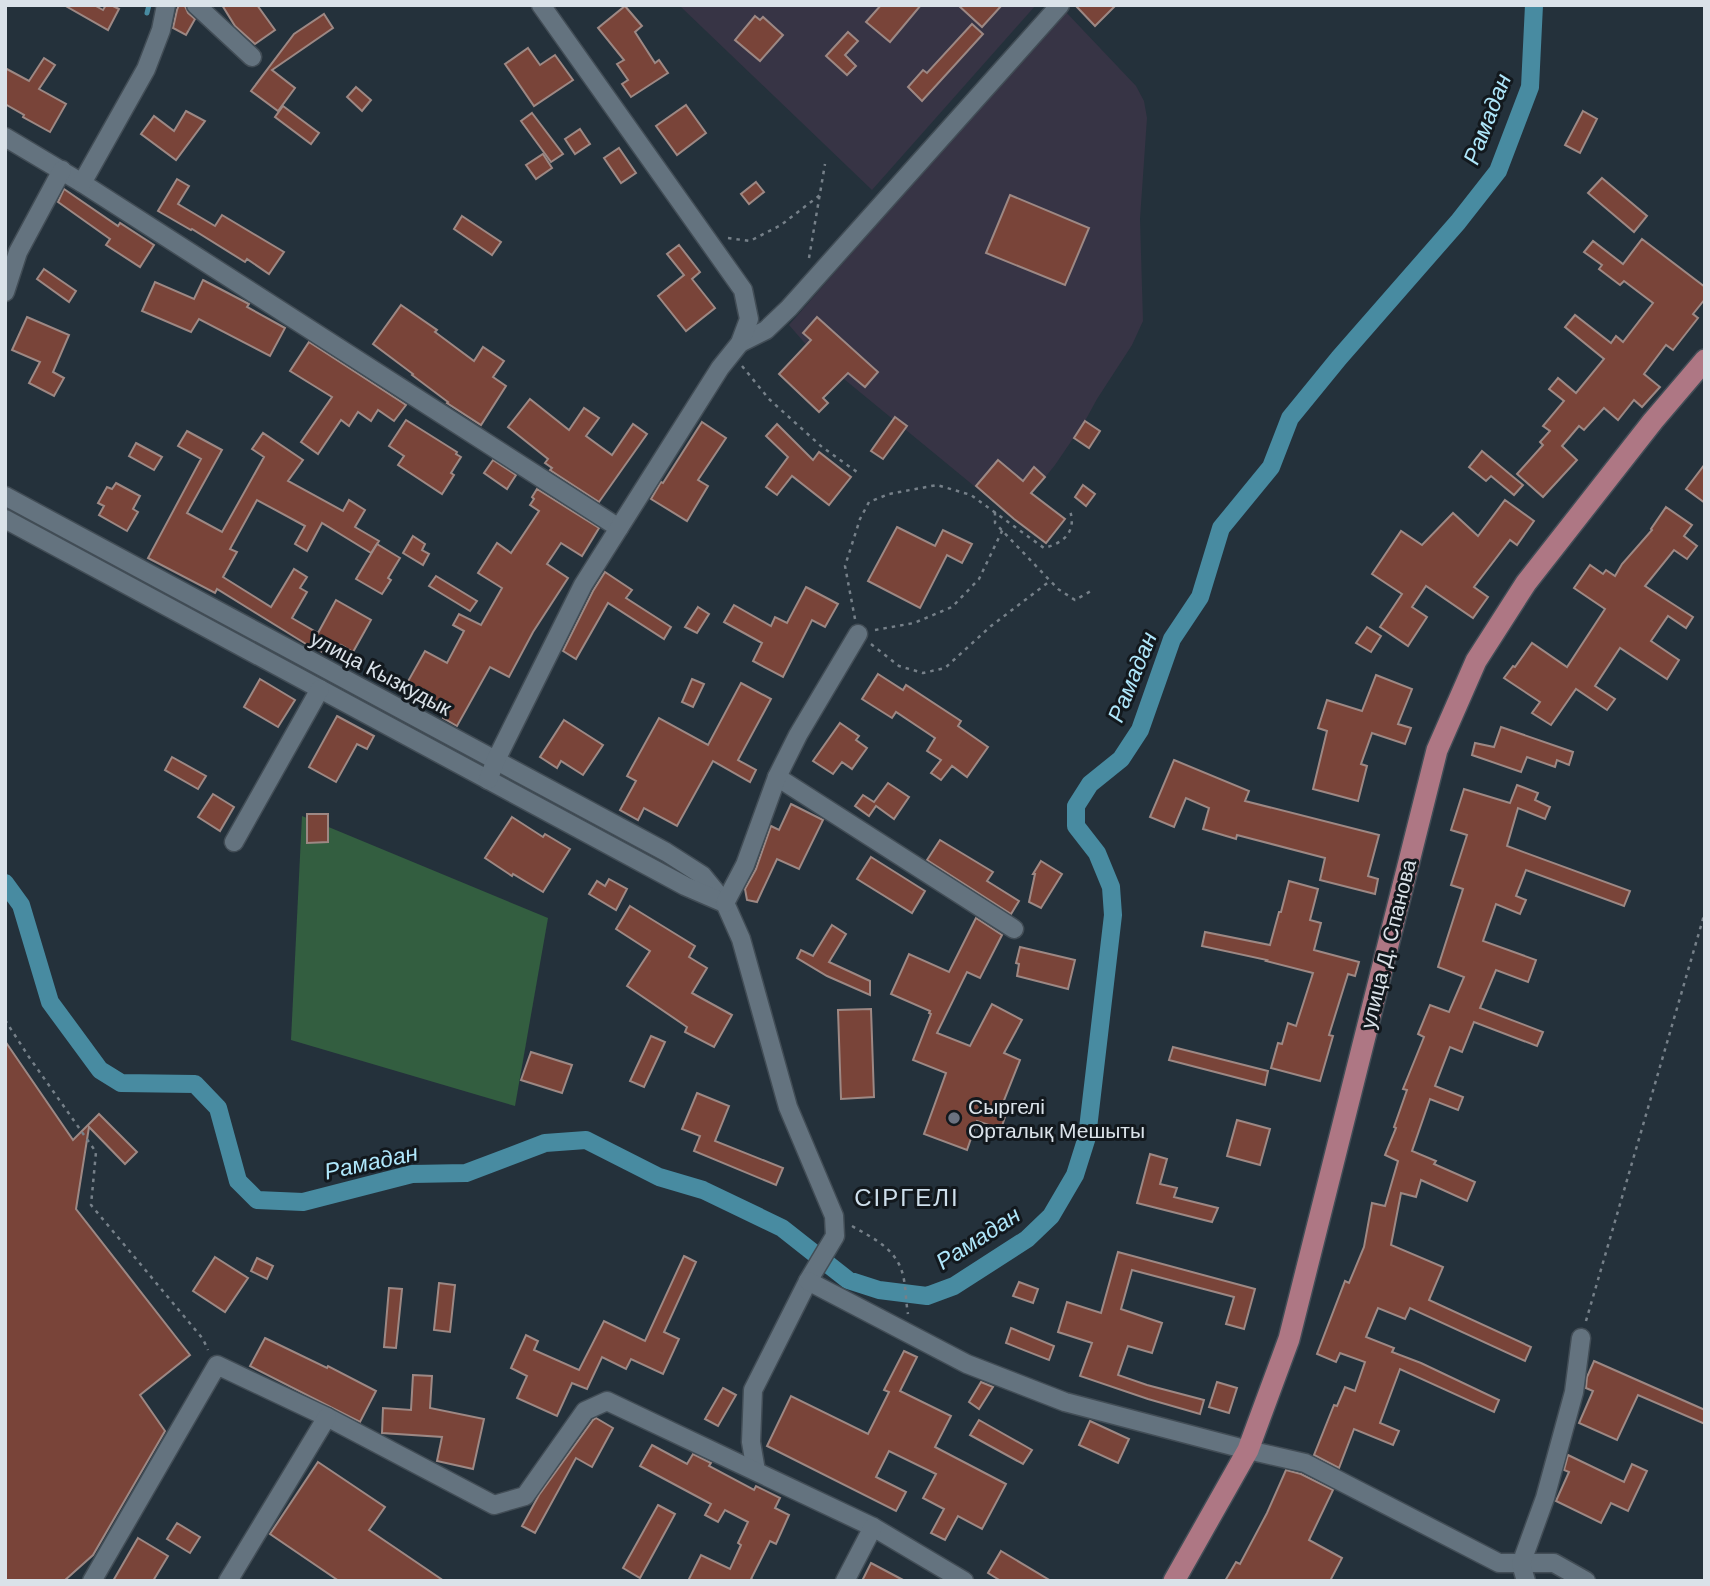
<svg xmlns="http://www.w3.org/2000/svg" width="1710" height="1586" font-family="Helvetica,sans-serif">
<style>
.industrial{fill:#373445}
.green{fill:#335e40}
.lines{fill:none;stroke-linecap:round;stroke-linejoin:round}
.stream{stroke:#488ba1;stroke-width:5}
.canal{stroke:#488ba1;stroke-width:18}
.building{fill:#794439;stroke:#9d8884;stroke-width:2}
.minor-casing{stroke:#424d56;stroke-width:21}
.major-casing{stroke:#424d56;stroke-width:24}
.path{stroke:#768089;stroke-width:2.5;stroke-dasharray:3.5 5;stroke-linecap:butt}
.minor{stroke:#64737f;stroke-width:18}
.major{stroke:#ae7784;stroke-width:21}
.worship-dot{fill:#6b7280;stroke:#12181d;stroke-width:2.5}
.labels{text-anchor:middle;dominant-baseline:central;stroke-width:6;stroke-linejoin:round;paint-order:stroke}
.street-label{font-size:21px;fill:#dae2e9;stroke:#12181d}
.poi-label{font-size:21px;fill:#dae2e9;stroke:#12181d;text-anchor:start}
.water-label{font-size:23px;font-style:italic;fill:#afe7fb;stroke:#12181d}
.quarter-label{font-size:24px;letter-spacing:2px;fill:#cedfec;stroke:#12181d}
</style>
<rect width="100%" height="100%" fill="#24313b"/>
<g class="industrial">
<path d="M682 5H1036L872 190 681 7Z"/>
<path d="M1064 10 1136 86 1144 101 1147 118 1140 219 1143 321 1132 345 1097 399 1085 421 1055 465 1013 518 816 356 789 325Z"/>
</g>
<path class="green" d="M302 816 548 918 515 1106 291 1040Z"/>
<g class="lines">
<path class="stream" d="M147 13 149 5"/>
<path class="canal" d="M5 883 21 905 50 1002 100 1070 121 1083 195 1084 218 1108 238 1181 257 1200 303 1202 412 1174 466 1173 545 1143 586 1140 659 1177 703 1190 782 1228 848 1280 879 1290 927 1296 954 1286 1027 1239 1051 1216 1075 1175 1087 1137 1113 915 1111 887 1097 853 1076 826V806L1090 784 1121 759 1140 730 1172 639 1200 597 1221 528 1271 467 1290 418 1339 358 1458 222 1498 171 1530 87 1534 5"/>
</g>
<g class="building">
<path d="M64 5H94L103 10 106 5H111L119 9 108 30Z"/>
<path d="M179 5 185 6 188 13 195 19 186 35 173 28 177 10Z"/>
<path d="M222 5H257L275 30 255 44 235 26Z"/>
<path d="M881 5H921L890 42 866 22Z"/>
<path d="M958 5H1002L982 27Z"/>
<path d="M1075 5H1116L1095 26Z"/>
<path d="M625 6 642 26 635 32 655 63 659 60 668 73 631 97 622 84 628 80 617 64 624 60 598 28Z"/>
<path d="M324 14 333 28 272 70 295 88 278 111 251 91 294 34Z"/>
<path d="M755 16 760 20 763 17 783 35 760 61 735 40Z"/>
<path d="M972 24 983 34 922 101 908 87 923 70 927 73Z"/>
<path d="M848 32 858 41 845 55 856 66 847 75 826 56Z"/>
<path d="M528 48 540 65 555 55 573 80 534 106 505 64Z"/>
<path d="M44 58 55 65 39 89 66 104 50 132 23 117 24 115 5 104V68L29 81Z"/>
<path d="M356 87 371 100 362 111 347 97Z"/>
<path d="M686 105 706 133 677 155 656 126Z"/>
<path d="M283 106 319 133 311 144 275 117Z"/>
<path d="M186 111 205 121 176 160 141 134 154 116 174 131Z"/>
<path d="M1583 111 1597 119 1580 153 1565 145Z"/>
<path d="M532 113 563 154 551 162 521 121Z"/>
<path d="M580 129 590 144 575 154 565 139Z"/>
<path d="M619 148 636 173 621 183 604 158Z"/>
<path d="M543 154 552 168 536 179 526 165Z"/>
<path d="M1602 178 1647 216 1634 232 1588 193Z"/>
<path d="M177 179 189 186 178 204 215 226 222 215 284 252 269 274 247 259 245 262 192 229 191 230 158 211Z"/>
<path d="M756 182 764 192 749 204 741 194Z"/>
<path d="M64 189 118 226 120 223 154 245 140 267 106 245 110 239 58 202Z"/>
<path d="M1010 195 1089 228 1065 285 986 253Z"/>
<path d="M462 216 501 242 492 255 454 229Z"/>
<path d="M1642 239 1705 287V299L1693 314 1698 318 1673 350 1666 345 1644 374 1660 387 1642 407 1634 400 1618 420 1604 408 1584 430 1579 426 1562 446 1577 460 1543 497 1517 474 1543 445 1540 442 1550 431 1543 426 1564 401 1549 389 1558 378 1576 393 1604 359 1565 327 1575 315 1611 343 1616 336 1623 342 1653 303 1624 281 1620 285 1599 269 1602 265 1584 252 1593 241 1623 264Z"/>
<path d="M679 245 700 272 692 279 715 308 686 331 658 296 684 275 667 254Z"/>
<path d="M44 269 76 291 69 302 37 279Z"/>
<path d="M203 280 247 303 249 304 247 307 285 328 270 356 199 319 191 332 142 311 155 282 194 299Z"/>
<path d="M401 305 437 330 435 332 474 361 483 347 504 361 493 377 506 386 481 425 447 403 448 402 412 375 413 374 373 344Z"/>
<path d="M27 317 69 335 53 372 64 378 54 396 29 383 40 362 12 350Z"/>
<path d="M817 317 878 372 865 387 848 373 823 398 828 403 819 412 779 374 811 340 803 333Z"/>
<path d="M309 342 406 405 394 421 378 410 371 421 358 412 349 426 341 420 318 454 301 442 332 397 290 371Z"/>
<path d="M530 399 569 430 584 408 599 418 586 436 612 455 633 424 647 434 599 502 550 470 552 468 545 463 548 459 508 427Z"/>
<path d="M895 417 907 426 883 459 871 451Z"/>
<path d="M406 420 457 452 456 454 461 457 451 473 454 475 442 494 398 465 404 456 389 446Z"/>
<path d="M1085 421 1100 431 1089 448 1074 438Z"/>
<path d="M702 422 726 438 698 480 708 486 687 521 651 499 661 482 663 483Z"/>
<path d="M777 424 813 460 819 452 851 477 829 505 792 476 777 495 766 487 788 457 766 436Z"/>
<path d="M187 431 222 450 187 513 222 532 264 457 252 449 263 433 303 460 288 481 343 511 349 500 365 510 355 527 379 541 371 553 322 523 307 551 295 544 305 526 257 500 230 549 237 552 223 577 271 607 294 569 307 577 300 588 307 592 292 618 318 633 336 600 371 620 353 652 341 645 334 658 306 644 217 589 215 593 148 558 201 459 178 446Z"/>
<path d="M136 443 162 457 154 470 129 456Z"/>
<path d="M1482 451 1523 485 1514 495 1491 476 1486 481 1469 467Z"/>
<path d="M493 460 516 475 507 489 484 473Z"/>
<path d="M998 460 1023 481 1034 467 1045 477 1031 493 1065 519 1046 543 1014 519 976 486Z"/>
<path d="M1705 464V503L1686 489Z"/>
<path d="M116 483 140 496 133 509 138 512 127 531 99 515 104 506 98 503 107 487 112 489Z"/>
<path d="M1083 485 1095 494 1086 506 1075 497Z"/>
<path d="M537 489 599 528 582 556 561 543 547 564 568 578 533 632 509 677 490 667 457 726 443 718 444 715 402 692 425 651 447 663 464 631 453 625 459 614 481 625 502 588 478 573 497 543 511 553 539 511 530 505 534 499 532 497Z"/>
<path d="M1505 500 1534 521 1517 545 1510 540 1474 587 1488 597 1473 618 1426 586 1412 607 1427 617 1408 646 1380 627 1402 594 1372 574 1401 531 1422 545 1453 513 1478 536Z"/>
<path d="M1666 507 1692 525 1684 536 1697 546 1687 559 1674 550 1645 586 1693 617 1686 628 1668 616 1651 641 1679 660 1667 679 1620 648 1595 686 1615 699 1607 710 1576 689 1551 725 1532 713 1540 702 1504 678 1513 666 1515 667 1532 643 1567 667 1605 609 1574 588 1590 565 1603 574 1606 570 1615 576 1622 564 1652 530 1651 529Z"/>
<path d="M897 527 935 546 943 530 972 544 962 563 947 555 920 608 868 581Z"/>
<path d="M413 536 425 544 422 550 429 554 423 565 403 553Z"/>
<path d="M377 544 400 558 388 578 391 580 382 594 356 579Z"/>
<path d="M605 572 632 590 626 598 671 627 664 639 608 603 576 659 563 651 593 591Z"/>
<path d="M436 576 477 601 470 611 429 586Z"/>
<path d="M806 587 838 604 825 627 812 620 783 677 753 661 762 643 724 622 734 605 771 626 775 617 787 623Z"/>
<path d="M698 607 709 614 697 633 685 627Z"/>
<path d="M1367 627 1381 636 1371 652 1356 643Z"/>
<path d="M878 674 903 690 906 685 961 721 958 726 988 747 967 777 952 766 941 780 931 773 941 760 927 751 935 738 896 712 892 718 862 699Z"/>
<path d="M1376 675 1412 689 1398 724 1411 728 1405 744 1372 733 1361 764 1367 766 1358 801 1313 789 1327 731 1318 728 1327 700 1362 711Z"/>
<path d="M260 679 295 700 278 727 244 707Z"/>
<path d="M692 679 704 684 693 707 682 702Z"/>
<path d="M741 683 771 699 738 760 756 770 750 782 713 761 677 826 644 808 638 820 620 810 636 781 627 776 659 718 708 745Z"/>
<path d="M337 716 374 736 367 749 357 744 336 782 309 767Z"/>
<path d="M564 720 603 745 583 775 561 761 557 768 540 757Z"/>
<path d="M840 723 859 736 856 740 867 748 852 769 842 762 833 774 813 761Z"/>
<path d="M1501 727 1573 752 1569 765 1557 760 1555 767 1527 757 1521 772 1472 755 1475 743 1494 747Z"/>
<path d="M172 757 206 776 198 789 165 770Z"/>
<path d="M1174 760 1249 791 1245 801 1379 835 1368 876 1378 879 1375 894 1320 880 1325 858 1237 835 1236 839 1203 829 1209 808 1186 798 1174 827 1150 817Z"/>
<path d="M888 783 909 797 894 819 876 806 869 816 855 806 863 795 874 802Z"/>
<path d="M1517 785 1538 793 1535 800 1550 807 1545 819 1518 808 1507 846 1630 891 1624 906 1526 870 1516 896 1526 900 1520 914 1496 904 1483 941 1536 960 1528 982 1496 970 1480 1008 1543 1032 1537 1046 1474 1022 1462 1052 1450 1047 1435 1086 1463 1097 1458 1110 1430 1099 1412 1151 1436 1161 1434 1164 1475 1182 1467 1201 1421 1180 1416 1197 1401 1193 1391 1245 1443 1267 1429 1300 1531 1347 1525 1361 1410 1308 1405 1319 1378 1308 1366 1337 1394 1348 1392 1352 1421 1363 1499 1400 1494 1412 1400 1369 1380 1423 1399 1431 1393 1445 1354 1429 1339 1468 1314 1455 1334 1405 1337 1406 1345 1387 1355 1391 1365 1362 1340 1353 1336 1362 1317 1354 1345 1281 1349 1283 1364 1247 1372 1203 1385 1206 1398 1161 1385 1155 1396 1128 1394 1127 1407 1090 1403 1089 1424 1037 1418 1034 1430 1005 1449 1012 1464 977 1438 967 1463 889 1451 885 1467 835 1451 830 1464 789 1510 803Z"/>
<path d="M213 794 234 807 220 831 198 817Z"/>
<path d="M791 804 823 820 799 869 777 859 757 902 747 900 745 889 756 869 771 826 779 830Z"/>
<path d="M307 814H328V842L307 843Z"/>
<path d="M512 817 543 837 545 834 570 849 543 892 513 874 512 876 485 858Z"/>
<path d="M940 840 993 872 987 881 1019 901 1011 914 927 860Z"/>
<path d="M871 857 925 891 912 913 857 879Z"/>
<path d="M1041 861 1062 874 1041 908 1029 902 1035 874H1033Z"/>
<path d="M609 879 627 889 616 910 589 894 597 881 605 886Z"/>
<path d="M1289 881 1318 889 1310 920 1321 923 1314 950 1359 962 1355 976 1348 974 1329 1035 1333 1036 1320 1081 1271 1068 1278 1043 1282 1044 1288 1023 1296 1026 1313 973 1266 961 1267 960 1202 946 1205 932 1270 945 1279 912H1281Z"/>
<path d="M630 906 695 946 689 957 707 968 692 993 732 1015 714 1047 685 1032 687 1027 627 986 650 951 616 929Z"/>
<path d="M976 918 1002 935 980 978 967 972 937 1033 970 1046 992 1004 1022 1020 1004 1053 1020 1060 1003 1103 1009 1105 1001 1129 977 1121 967 1150 924 1134 946 1073 913 1060 931 1014 929 1013 930 1011 891 994 909 954 949 972Z"/>
<path d="M832 925 846 934 829 962 870 981V995L827 976 797 958 801 950 813 956Z"/>
<path d="M1020 947 1075 960 1068 989 1017 976 1019 964 1016 963Z"/>
<path d="M871 1009 874 1097 841 1099 838 1010Z"/>
<path d="M651 1036 665 1042 644 1087 630 1081Z"/>
<path d="M5 1041 73 1140 99 1114 137 1152 125 1164 89 1127 76 1209 190 1355 140 1395 165 1431 93 1555 64 1581H5Z"/>
<path d="M1173 1047 1268 1071 1265 1085 1169 1060Z"/>
<path d="M531 1052 572 1065 562 1093 521 1080Z"/>
<path d="M697 1093 729 1106 715 1141 783 1168 776 1185 694 1151 700 1136 682 1129Z"/>
<path d="M1237 1120 1270 1129 1260 1165 1227 1156Z"/>
<path d="M1150 1154 1167 1159 1160 1184 1177 1188 1174 1197 1218 1208 1212 1222 1137 1203Z"/>
<path d="M1118 1252 1255 1289 1244 1329 1226 1324 1234 1297 1132 1270 1121 1309 1162 1323 1152 1353 1128 1346 1118 1375 1147 1385 1204 1400 1200 1414 1148 1399 1080 1376 1092 1343 1058 1332 1067 1302 1101 1313Z"/>
<path d="M684 1256 696 1262 664 1332 679 1339 663 1374 631 1359 626 1369 602 1357 587 1389 572 1383 557 1416 517 1398 527 1376 511 1368 526 1335 538 1341 534 1350 579 1370 604 1321 645 1341Z"/>
<path d="M215 1257 248 1278 225 1312 193 1291Z"/>
<path d="M257 1258 273 1266 267 1279 251 1271Z"/>
<path d="M1019 1282 1038 1289 1033 1303 1013 1296Z"/>
<path d="M439 1283 455 1285 450 1332 434 1330Z"/>
<path d="M389 1288 402 1289 396 1348 384 1347Z"/>
<path d="M1011 1328 1054 1346 1049 1360 1006 1343Z"/>
<path d="M265 1338 327 1368 328 1366 376 1391 360 1422 250 1366Z"/>
<path d="M904 1351 917 1357 900 1391 951 1416 935 1447 1006 1484 982 1529 958 1516 945 1540 931 1533 944 1509 923 1498 936 1474 889 1451 876 1477 906 1492 896 1511 767 1446 791 1396 868 1434 889 1392 884 1390Z"/>
<path d="M1594 1361 1705 1410V1424L1638 1395 1617 1440 1579 1423 1593 1391 1586 1388 1587 1377Z"/>
<path d="M413 1375 432 1376 430 1408 484 1419 473 1469 437 1461 442 1437 382 1433 383 1408 411 1410Z"/>
<path d="M981 1382 993 1387 979 1409 969 1402Z"/>
<path d="M1217 1382 1237 1388 1229 1413 1209 1407Z"/>
<path d="M723 1388 736 1395 718 1426 705 1419Z"/>
<path d="M596 1418 613 1428 592 1467 576 1458 535 1533 522 1526 539 1495 593 1420Z"/>
<path d="M979 1420 1032 1450 1023 1464 970 1435Z"/>
<path d="M1090 1421 1129 1439 1118 1463 1079 1445Z"/>
<path d="M652 1445 687 1464 693 1454 711 1463 709 1466 754 1490 756 1486 780 1498 775 1508 789 1515 776 1544 770 1541 751 1579 755 1581H688L701 1555 730 1569 741 1545 738 1543 748 1522 725 1510 718 1522 705 1515 711 1504 640 1466Z"/>
<path d="M1568 1455 1624 1482 1632 1464 1647 1471 1628 1511 1611 1503 1601 1523 1556 1501 1569 1472 1564 1470Z"/>
<path d="M318 1462 385 1507 369 1530 444 1581H339L270 1534Z"/>
<path d="M1286 1470 1301 1474 1333 1490 1309 1540 1342 1558 1330 1581H1225L1236 1562 1240 1564 1267 1513Z"/>
<path d="M658 1505 675 1514 640 1578 623 1568Z"/>
<path d="M177 1523 200 1537 190 1553 167 1539Z"/>
<path d="M138 1538 168 1556 153 1581H113Z"/>
<path d="M1001 1551 1051 1581H1001L988 1573Z"/>
<path d="M871 1563 905 1581H862Z"/>
</g>
<g class="lines">
<g class="minor-casing">
<g id="minor">
<path d="M196 5 252 57"/>
<path d="M5 137 82 183 619 528"/>
<path d="M82 183 146 69 161 30 166 5"/>
<path d="M5 292 18 252 62 170"/>
<path d="M740 343 766 330 789 308 1060 5"/>
<path d="M5 496 666 852 702 875 725 903 741 939 788 1107 834 1216 835 1236 808 1281 753 1390 751 1442 756 1471"/>
<path d="M5 519 685 886 722 902"/>
<path d="M777 777 1014 929"/>
<path d="M488 780 496 760 583 585 720 368 740 343 749 319 743 290 541 5"/>
<path d="M234 842 320 689"/>
<path d="M725 903 745 865 777 777 798 735 858 634"/>
<path d="M808 1281 967 1364 1065 1402 1248 1450 1305 1463 1499 1563H1554L1586 1581"/>
<path d="M92 1581 217 1365 327 1417 494 1505 525 1496 585 1411 607 1401 873 1527 964 1581"/>
<path d="M228 1581 327 1417"/>
<path d="M845 1581 873 1527"/>
<path d="M1526 1581 1521 1564 1545 1498 1574 1392 1581 1338"/>
</g>
</g>
<g class="major-casing">
<path id="major" d="M1174 1581 1248 1450 1289 1339 1437 750 1476 661 1526 583 1653 421 1705 360"/>
</g>
<g class="path">
<path d="M728 238 750 241 781 225 820 195"/>
<path d="M809 258 825 164"/>
<path d="M742 366 769 399 822 447 857 472"/>
<path d="M995 512V523L1058 589 1075 600 1091 591"/>
<path d="M855 619 845 566 860 519 869 502 889 494 937 485 971 495 1044 548C1064 543 1078 531 1069 508"/>
<path d="M875 630 914 623 952 607 979 579 1003 529"/>
<path d="M871 644 899 666 923 673 945 668 991 626 1050 581"/>
<path d="M5 1020 29 1057 96 1152 91 1205 203 1339 208 1350"/>
<path d="M852 1226C876 1240 899 1250 904 1280 906 1291 906 1303 908 1314"/>
<path d="M1586 1321 1705 912"/>
</g>
<use href="#minor" class="minor"/>
<use href="#major" class="major"/>
</g>
<circle class="worship-dot" cx="954" cy="1118" r="7"/>
<g class="labels">
<g class="street-label">
<text transform="translate(381 673) rotate(28)">улица Кызкудык</text>
<text transform="translate(1388 944) rotate(-76)">улица Д. Спанова</text>
</g>
<g class="poi-label">
<text x="968" y="1106">Сыргелі<tspan x="968" dy="24">Орталық Мешыты</tspan></text>
</g>
<g class="water-label">
<text transform="translate(1487 119) rotate(-69)">Рамадан</text>
<text transform="translate(1132 677) rotate(-68)">Рамадан</text>
<text transform="translate(371 1162) rotate(-12)">Рамадан</text>
<text transform="translate(978 1238) rotate(-33)">Рамадан</text>
</g>
<g class="quarter-label">
<text x="907" y="1197">СІРГЕЛІ</text>
</g>
</g>
<rect width="1710" height="1586" fill="none" stroke="#dae2e9" stroke-width="14"/>
</svg>
